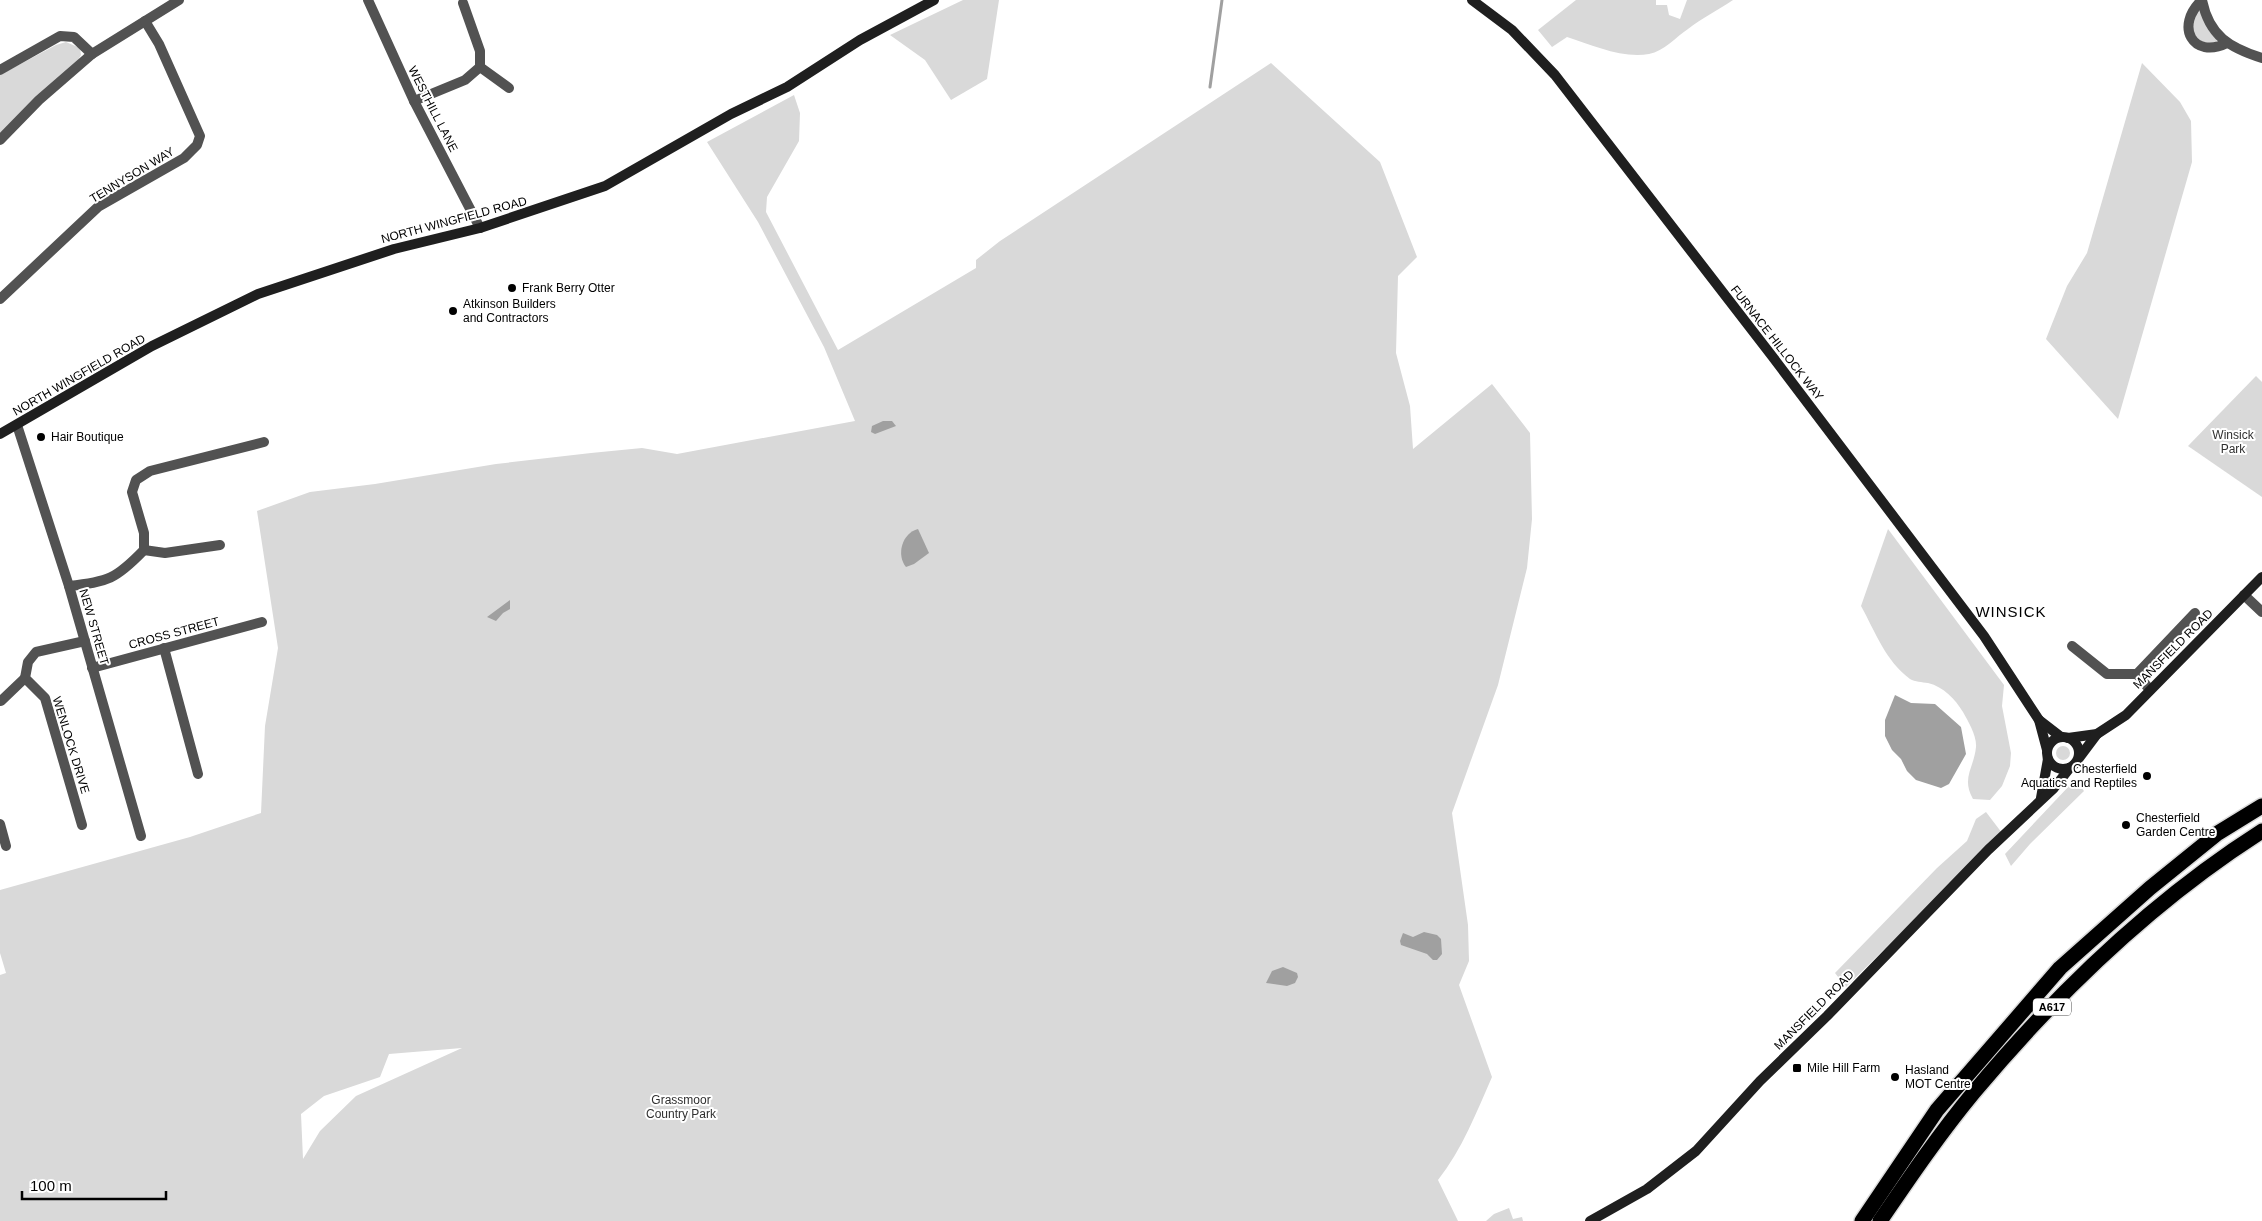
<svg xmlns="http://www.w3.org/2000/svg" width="2262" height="1221" font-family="Helvetica,sans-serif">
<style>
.green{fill:#d9d9d9;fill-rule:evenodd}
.water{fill:#a0a0a0}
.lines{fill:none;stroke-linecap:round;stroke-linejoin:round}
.stream{stroke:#a0a0a0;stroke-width:3}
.highway-casing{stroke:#dbdbdb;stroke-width:18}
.street{stroke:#525252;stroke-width:10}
.secondary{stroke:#1f1f1f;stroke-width:10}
.highway{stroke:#000;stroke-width:15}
.poi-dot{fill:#000;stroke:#fff;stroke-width:2}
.labels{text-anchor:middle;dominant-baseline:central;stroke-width:4;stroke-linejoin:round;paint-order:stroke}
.shield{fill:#fff;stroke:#4c4c4c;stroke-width:1}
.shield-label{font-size:11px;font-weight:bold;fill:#000}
.street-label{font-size:12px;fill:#000;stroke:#fff}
.poi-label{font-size:12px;fill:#000;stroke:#fff;text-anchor:start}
.park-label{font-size:12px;fill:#303030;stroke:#fff}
.quarter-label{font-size:15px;letter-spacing:1px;fill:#000;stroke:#fff}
</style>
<rect width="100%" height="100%" fill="#fff"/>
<g class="green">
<path d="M963 0H999L987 79 951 100 925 60 890 35Z"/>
<path d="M1576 0H1656V5H1667L1669 15 1680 19 1687 0H1733C1718 10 1702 18 1688 29 1676 37 1664 51 1649 54 1623 59 1592 45 1567 37L1552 47 1538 30Z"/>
<path d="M2200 8 2209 31 2217 40 2215 45 2198 40 2192 29 2197 11Z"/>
<path d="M66 42 80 48 81 55 77 62 0 133V75L56 45Z"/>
<path d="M1271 63 1380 162 1417 257 1398 276 1396 353 1410 406 1413 449 1492 384 1530 433 1532 519 1527 568 1498 685 1452 813 1468 925 1469 961 1459 985 1492 1077C1477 1111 1462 1150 1438 1180L1458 1221H0V975L6 973 0 953V890L190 837 261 813 265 726 278 648 257 511 310 492 375 484 496 464 591 453 642 448 677 454 855 421 824 347 758 222 707 142 794 95 800 113 799 141 767 197 766 212 838 350 976 268V260L1000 241ZM462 1048 356 1096 320 1131 303 1159 301 1114 324 1096 380 1077 389 1054Z"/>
<path d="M2142 63 2180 102 2191 121 2192 162 2118 419 2046 339 2067 286 2087 253Z"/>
<path d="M2256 376 2262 382V497L2188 446Z"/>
<path d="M1888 529 2004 685 2002 706 2011 753 2010 766 2002 786 1990 800 1973 799C1961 778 1974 768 1976 747 1977 736 1968 721 1963 712 1955 699 1944 687 1928 683 1922 682 1915 682 1910 679 1885 660 1876 633 1861 606Z"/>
<circle cx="2063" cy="753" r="7"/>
<path d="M2077 782 2084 791 2030 844 2011 866 2005 854 2070 785Z"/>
<path d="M1986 812 2002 833 1846 987 1835 973 1937 868 1967 841 1976 819Z"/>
<path d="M1509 1208 1513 1219 1522 1217 1523 1221H1486L1494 1214Z"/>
</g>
<g class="water">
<path d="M883 421H892L896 426 875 434 871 432 872 426Z"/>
<path d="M918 529 929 553 914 564 906 567C896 555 902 533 918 529Z"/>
<path d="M510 600V609L503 613 496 621 487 617Z"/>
<path d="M1895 695 1911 703 1935 704 1961 727 1966 754 1949 784 1941 788 1916 780 1907 771 1901 759 1892 750 1885 736V720Z"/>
<path d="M1424 932 1437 935 1441 939 1442 954 1437 960H1433L1427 954 1401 945 1400 941 1403 933 1413 937Z"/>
<path d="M1283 967 1297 973 1298 977 1295 983 1287 986 1266 983 1272 971Z"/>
</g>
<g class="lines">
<path class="stream" d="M1210 87 1222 0"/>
<g class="highway-casing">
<g id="highway">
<path d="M1862 1221 1937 1110 2060 968 2150 888 2218 833 2262 806"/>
<path d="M1880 1221C1910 1177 1940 1133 1974 1092 2057 993 2152 901 2262 831"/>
</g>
</g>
<g class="street">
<path d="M368 0 414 101 480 228"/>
<path d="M2202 0C2209 36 2230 48 2262 58"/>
<path d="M2202 0C2174 26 2193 60 2227 43"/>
<path d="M480 67 509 88"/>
<path d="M0 70 60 36 74 37 92 54"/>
<path d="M414 101 465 80 480 67V51L463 3"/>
<path d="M0 140 39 100 92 54 179 0"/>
<path d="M0 299 98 207 184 158 197 145 200 136 159 44 145 21"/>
<path d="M17 425 69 586 141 836"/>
<path d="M144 550 165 553 220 545"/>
<path d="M69 586C108 582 116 579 144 550V533L132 492 136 480 150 471 264 442"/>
<path d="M2244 595 2262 612"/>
<path d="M2072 646 2107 674H2137L2150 690"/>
<path d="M164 648 198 774"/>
<path d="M92 668 262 622"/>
<path d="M2137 674 2195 613"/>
<path d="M1 701 25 678"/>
<path d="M0 824 6 846"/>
<path d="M82 825 45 698 25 678 28 662 36 652 85 641"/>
</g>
<g class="secondary">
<path d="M1472 0 1512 30 1555 75 1772 356 1984 636 2039 720 2047 750"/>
<path d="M0 434 152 346 258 294 394 249 480 228 605 186 731 114 787 87 860 40 934 0"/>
<path d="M2039 720 2061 737"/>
<circle cx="2063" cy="753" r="16"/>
<path d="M2068 738 2097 734 2126 715 2262 577"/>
<path d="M2079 758 2097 734"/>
<path d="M2041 798 2048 759"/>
<path d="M1590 1221 1647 1189 1696 1151 1760 1081 1827 1016 1988 850 2054 788 2069 769"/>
</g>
<use href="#highway" class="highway"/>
</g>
<g class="poi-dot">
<circle cx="512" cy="288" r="5"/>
<circle cx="453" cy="311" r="5"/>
<circle cx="41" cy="437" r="5"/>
<circle cx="2147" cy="776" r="5"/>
<circle cx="2126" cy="825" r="5"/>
<rect x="1792" y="1063" width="10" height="10" rx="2.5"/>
<circle cx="1895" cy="1077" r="5"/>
</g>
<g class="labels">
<rect class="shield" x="2033" y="998.5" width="38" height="17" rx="4"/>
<g class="shield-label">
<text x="2052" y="1007">A617</text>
</g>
<g class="street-label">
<text transform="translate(433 109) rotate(63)">WESTHILL LANE</text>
<text transform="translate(132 175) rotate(-31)">TENNYSON WAY</text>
<text transform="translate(454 220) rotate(-15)">NORTH WINGFIELD ROAD</text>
<text transform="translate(1777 343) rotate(52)">FURNACE HILLOCK WAY</text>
<text transform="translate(79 375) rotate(-30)">NORTH WINGFIELD ROAD</text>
<text transform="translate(94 627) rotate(74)">NEW STREET</text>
<text transform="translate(174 633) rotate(-15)">CROSS STREET</text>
<text transform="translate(2173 649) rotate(-45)">MANSFIELD ROAD</text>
<text transform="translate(71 745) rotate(73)">WENLOCK DRIVE</text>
<text transform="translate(1814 1010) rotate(-45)">MANSFIELD ROAD</text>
</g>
<g class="poi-label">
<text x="522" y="288">Frank Berry Otter</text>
<text x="463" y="304">Atkinson Builders<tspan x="463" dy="14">and Contractors</tspan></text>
<text x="51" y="437">Hair Boutique</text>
<text x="2137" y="769" text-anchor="end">Chesterfield<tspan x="2137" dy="14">Aquatics and Reptiles</tspan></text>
<text x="2136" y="818">Chesterfield<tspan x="2136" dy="14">Garden Centre</tspan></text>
<text x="1807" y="1068">Mile Hill Farm</text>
<text x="1905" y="1070">Hasland<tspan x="1905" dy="14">MOT Centre</tspan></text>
</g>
<g class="park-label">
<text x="2233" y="435">Winsick<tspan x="2233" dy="14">Park</tspan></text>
<text x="681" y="1100">Grassmoor<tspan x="681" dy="14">Country Park</tspan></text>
</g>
<g class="quarter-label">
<text x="2011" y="611">WINSICK</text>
</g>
</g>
<path d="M22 1191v8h144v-8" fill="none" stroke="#000000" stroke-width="2.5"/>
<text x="30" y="1191" font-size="15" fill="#000000" stroke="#ffffff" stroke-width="4" paint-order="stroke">100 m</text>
</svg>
